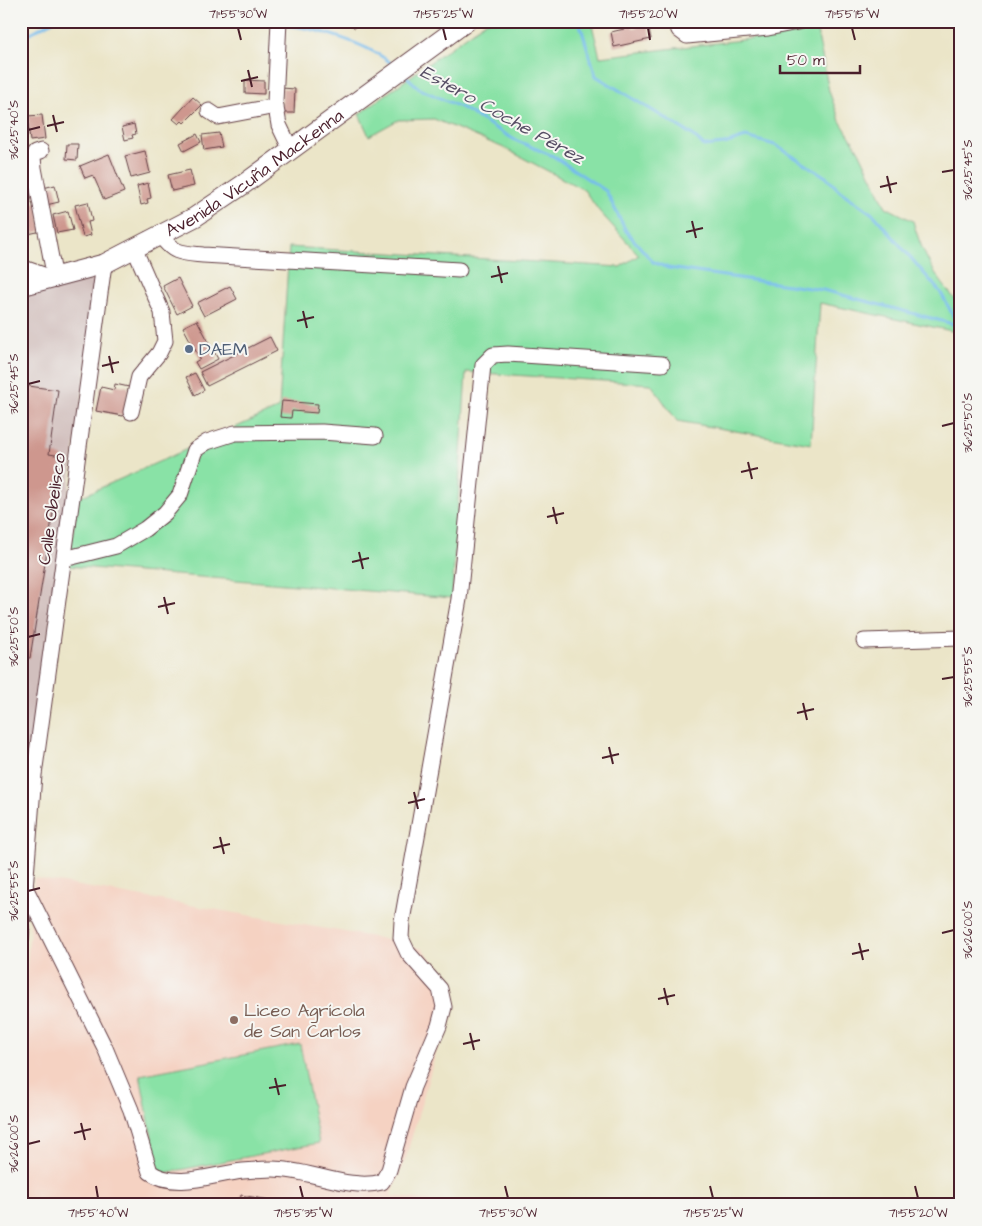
<svg xmlns="http://www.w3.org/2000/svg" width="982" height="1226" font-family="'Architects Daughter',sans-serif">
<style>
.built{fill:#f5d2c2}
.industrial{fill:#d1bfbd}
.green{fill:#89e2a6;stroke:#6a8068}
.lines{fill:none;stroke-linecap:round;stroke-linejoin:round}
.stream{stroke:#76bced;stroke-width:3}
.building{fill:#ce978e}
.minor-casing{stroke:#623d43;stroke-width:17}
.major-casing{stroke:#623d43;stroke-width:21}
.minor{stroke:#fff;stroke-width:15}
.major{stroke:#fff;stroke-width:19}
.ticks{fill:none;stroke:#4a1f2b;stroke-width:2}
.service-dot{fill:#5c6f8a;stroke:#f6f6f2;stroke-width:2}
.education-dot{fill:#8d6e63;stroke:#f6f6f2;stroke-width:2}
.labels{text-anchor:middle;dominant-baseline:central;stroke-width:4;stroke-linejoin:round;paint-order:stroke}
.street-label{font-size:18px;fill:#4a1f2b;stroke:#f6f6f2}
.service-label{font-size:18px;fill:#4e5e75;stroke:#f6f6f2;text-anchor:start}
.education-label{font-size:18px;fill:#785e54;stroke:#f6f6f2;text-anchor:start}
.water-label{font-size:19px;font-style:italic;fill:#574e65;stroke:#f6f6f2}
.neatline{fill:none;stroke:#4a1f2b;stroke-width:2}
.ticks-label{font-size:12px;text-anchor:middle;fill:#4a1f2b}
</style>
<rect width="100%" height="100%" fill="#f6f6f2"/>
<filter id="ink" filterUnits="userSpaceOnUse"><feTurbulence type="fractalNoise" baseFrequency=".02" numOctaves="2"/><feDisplacementMap in="SourceGraphic" scale="10" xChannelSelector="R" yChannelSelector="G"/><feConvolveMatrix kernelMatrix="1 2 1 2 8 2 1 2 1" color-interpolation-filters="sRGB"/></filter>
<filter id="wash" filterUnits="userSpaceOnUse"><feTurbulence type="fractalNoise" baseFrequency=".0096" numOctaves="4" result="noise"/><feDisplacementMap in="SourceGraphic" scale="20" xChannelSelector="R" yChannelSelector="G"/><feGaussianBlur stdDeviation="1.12" result="paint"/><feColorMatrix in="noise" values="0 0 0 0 0 0 0 0 0 0 0 0 0 0 0 0 0 1.4 0 .05"/><feComposite in="paint" operator="in"/></filter>
<g filter="url(#wash)">
<rect width="100%" height="100%" fill="#ebe5c8"/>
<path class="built" d="M34 878 379 938 423 949 448 980 452 997 406 1157 391 1196 460 1205H21V1042Z"/>
<path class="industrial" d="M100 269 31 757 21 756V292Z"/>
<g class="green">
<path d="M487 21H591L600 57 817 31 829 91 840 121 859 151 886 207 913 221C923 257 936 278 961 306V333L820 303 811 444 677 421 651 384 466 372 452 598 68 566 78 498 279 408 289 247 620 267 639 255 599 211 584 190 504 148 434 119 398 120 369 136 359 114Z"/>
<path d="M300 1044 319 1143 159 1174 140 1075Z"/>
</g>
<g class="lines">
<g class="stream">
<path d="M233 21 276 24"/>
<path d="M579 21 596 76 691 134 704 146 724 144 746 137 775 145 826 177 840 191 874 215 941 293 958 325"/>
<path d="M284 25C316 28 371 44 394 66"/>
<path d="M21 38 53 21"/>
<path d="M405 75 420 89 462 108 515 140 553 156 606 191 626 231 653 262 668 268 823 290 961 326"/>
</g>
</g>
<g id="blocks">
<g class="building">
<path d="M348 21H360L355 28 347 23Z"/>
<path d="M622 21H631L633 28 648 24 651 39 614 47 611 32 624 29Z"/>
<path d="M245 80 264 81V94L245 93Z"/>
<path d="M282 88 295 89 294 113H281Z"/>
<path d="M193 97 202 105 184 123 182 121 179 124 173 119Z"/>
<path d="M21 112 25 129H21Z"/>
<path d="M42 115 45 139 30 141 27 116Z"/>
<path d="M134 124 136 134 132 135 133 138 125 140 122 127Z"/>
<path d="M219 133 222 147 204 150 202 135Z"/>
<path d="M197 134 201 142 184 151 180 143Z"/>
<path d="M67 144H78L77 160 66 159Z"/>
<path d="M145 151 150 173 131 178 125 156Z"/>
<path d="M109 154 124 192 104 200 93 175 85 178 80 166Z"/>
<path d="M190 170 194 186 172 191 168 175Z"/>
<path d="M148 183 151 198 147 199 148 203 141 205 137 186Z"/>
<path d="M55 185 59 202 46 205 43 188Z"/>
<path d="M21 199 23 205 37 202 42 231 28 234 27 226 21 227Z"/>
<path d="M88 202 92 221 88 222 91 235 83 237 75 205Z"/>
<path d="M68 211 73 230 57 233 53 215Z"/>
<path d="M178 278 192 306 177 314 163 286Z"/>
<path d="M230 286 237 299 204 316 197 303Z"/>
<path d="M197 320 218 359 199 369 195 362 200 359 183 327Z"/>
<path d="M270 337 277 351 207 386 200 372Z"/>
<path d="M195 373 204 390 195 395 186 377Z"/>
<path d="M115 384 129 387 123 416 96 411 101 387 114 390Z"/>
<path d="M21 385 58 390 49 454 62 456 30 658 21 657Z"/>
<path d="M282 401 318 404 317 413 292 411 291 418 280 417Z"/>
<path d="M241 1195 293 1204V1205H240Z"/>
</g>
</g>
</g>
<g filter="url(#ink)">
<use href="#blocks" fill-opacity="0" stroke="#623d43" stroke-width="1"/>
<g class="lines">
<g class="minor-casing">
<g id="minor">
<path d="M279 21 275 102 279 125 290 148"/>
<path d="M675 21 679 30 687 36 768 28 802 21"/>
<path d="M209 111 218 117 276 106"/>
<path d="M41 151 35 153 33 157 34 168 55 279"/>
<path d="M161 236C173 254 183 253 203 255L459 270"/>
<path d="M21 267 55 279"/>
<path d="M131 412 139 377 159 353 165 341 162 312 135 250"/>
<path d="M64 559 116 546 145 529 165 513 180 495 195 450 207 442 235 433 322 432 375 436"/>
<path d="M864 641 961 638"/>
<path d="M25 887 105 1048 131 1110 150 1172C175 1190 214 1174 243 1171 253 1170 263 1169 273 1169 308 1169 349 1191 382 1182L389 1170 413 1087 439 1026 444 1007 440 989 408 953 401 938 402 921 459 599 483 365 493 355 508 354 662 364"/>
<path d="M21 939 34 775 104 264"/>
</g>
</g>
<g class="major-casing">
<g id="major">
<path id="s1" d="M21 286 104 264 195 217 244 184 467 21"/>
</g>
</g>
<use href="#minor" class="minor"/>
<use href="#major" class="major"/>
</g>
</g>
<path class="ticks" d="M238 28 241 40M443 28 446 40M648 28 650 40M852 28 855 40M248 70 252 87M241 81 258 77M53 115 57 132M47 126 64 122M28 130 40 127M942 172 954 170M887 176 891 193M880 187 897 183M692 221 696 238M686 232 703 228M498 266 502 283M491 277 508 273M303 311 307 328M297 321 314 317M109 356 113 373M102 366 119 362M28 384 40 381M942 426 954 423M748 462 752 479M741 472 758 468M553 507 557 524M547 517 564 513M359 552 363 569M352 562 369 558M164 597 168 614M158 607 175 603M28 637 40 634M942 679 954 677M803 703 807 720M797 713 814 709M609 747 613 764M602 758 619 754M414 792 418 809M408 803 425 799M220 837 224 854M213 848 230 844M28 891 40 888M942 933 954 930M859 943 863 960M852 954 869 950M664 988 668 1005M658 999 675 995M470 1033 474 1050M463 1044 480 1040M275 1078 279 1095M269 1088 286 1085M81 1123 85 1140M74 1133 91 1129M28 1144 40 1141M96 1186 98 1198M300 1186 303 1198M505 1186 508 1198M710 1186 713 1198M915 1186 918 1198"/>
<circle class="service-dot" cx="189" cy="349" r="5"/>
<circle class="education-dot" cx="234" cy="1020" r="5"/>
<g class="labels">
<g class="street-label">
<text stroke="none"><textPath href="#s1" startOffset="262">Avenida Vicuña Mackenna</textPath></text>
<text transform="translate(52 509) rotate(-82)">Calle Obelisco</text>
</g>
<g class="service-label">
<text x="199" y="349">DAEM</text>
</g>
<g class="education-label">
<text x="244" y="1010">Liceo Agrícola<tspan x="244" dy="21">de San Carlos</tspan></text>
</g>
<g class="water-label">
<text transform="translate(502 115) rotate(29)">Estero Coche Pérez</text>
</g>
</g>
<rect width="982" height="1226" fill="none" stroke="#f6f6f2" stroke-width="55"/>
<path d="M780 65v8h80v-8" fill="none" stroke="#4a1f2b" stroke-width="2.5"/>
<text x="787" y="65" font-size="15" fill="#4a1f2b" stroke="#f6f6f2" stroke-width="4" paint-order="stroke">50 m</text>
<rect x="28" y="28" width="926" height="1170" class="neatline"/>
<g class="ticks-label">
<text x="238" y="18">71°55'30"W</text>
<text x="443" y="18">71°55'25"W</text>
<text x="648" y="18">71°55'20"W</text>
<text x="852" y="18">71°55'15"W</text>
<text transform="translate(14 130) rotate(-90)" y="4">36°25'40"S</text>
<text transform="translate(968 170) rotate(-90)" y="4">36°25'45"S</text>
<text transform="translate(14 384) rotate(-90)" y="4">36°25'45"S</text>
<text transform="translate(968 423) rotate(-90)" y="4">36°25'50"S</text>
<text transform="translate(14 637) rotate(-90)" y="4">36°25'50"S</text>
<text transform="translate(968 677) rotate(-90)" y="4">36°25'55"S</text>
<text transform="translate(14 891) rotate(-90)" y="4">36°25'55"S</text>
<text transform="translate(968 930) rotate(-90)" y="4">36°26'00"S</text>
<text transform="translate(14 1144) rotate(-90)" y="4">36°26'00"S</text>
<text x="98" y="1217">71°55'40"W</text>
<text x="303" y="1217">71°55'35"W</text>
<text x="508" y="1217">71°55'30"W</text>
<text x="713" y="1217">71°55'25"W</text>
<text x="918" y="1217">71°55'20"W</text>
</g>
</svg>
